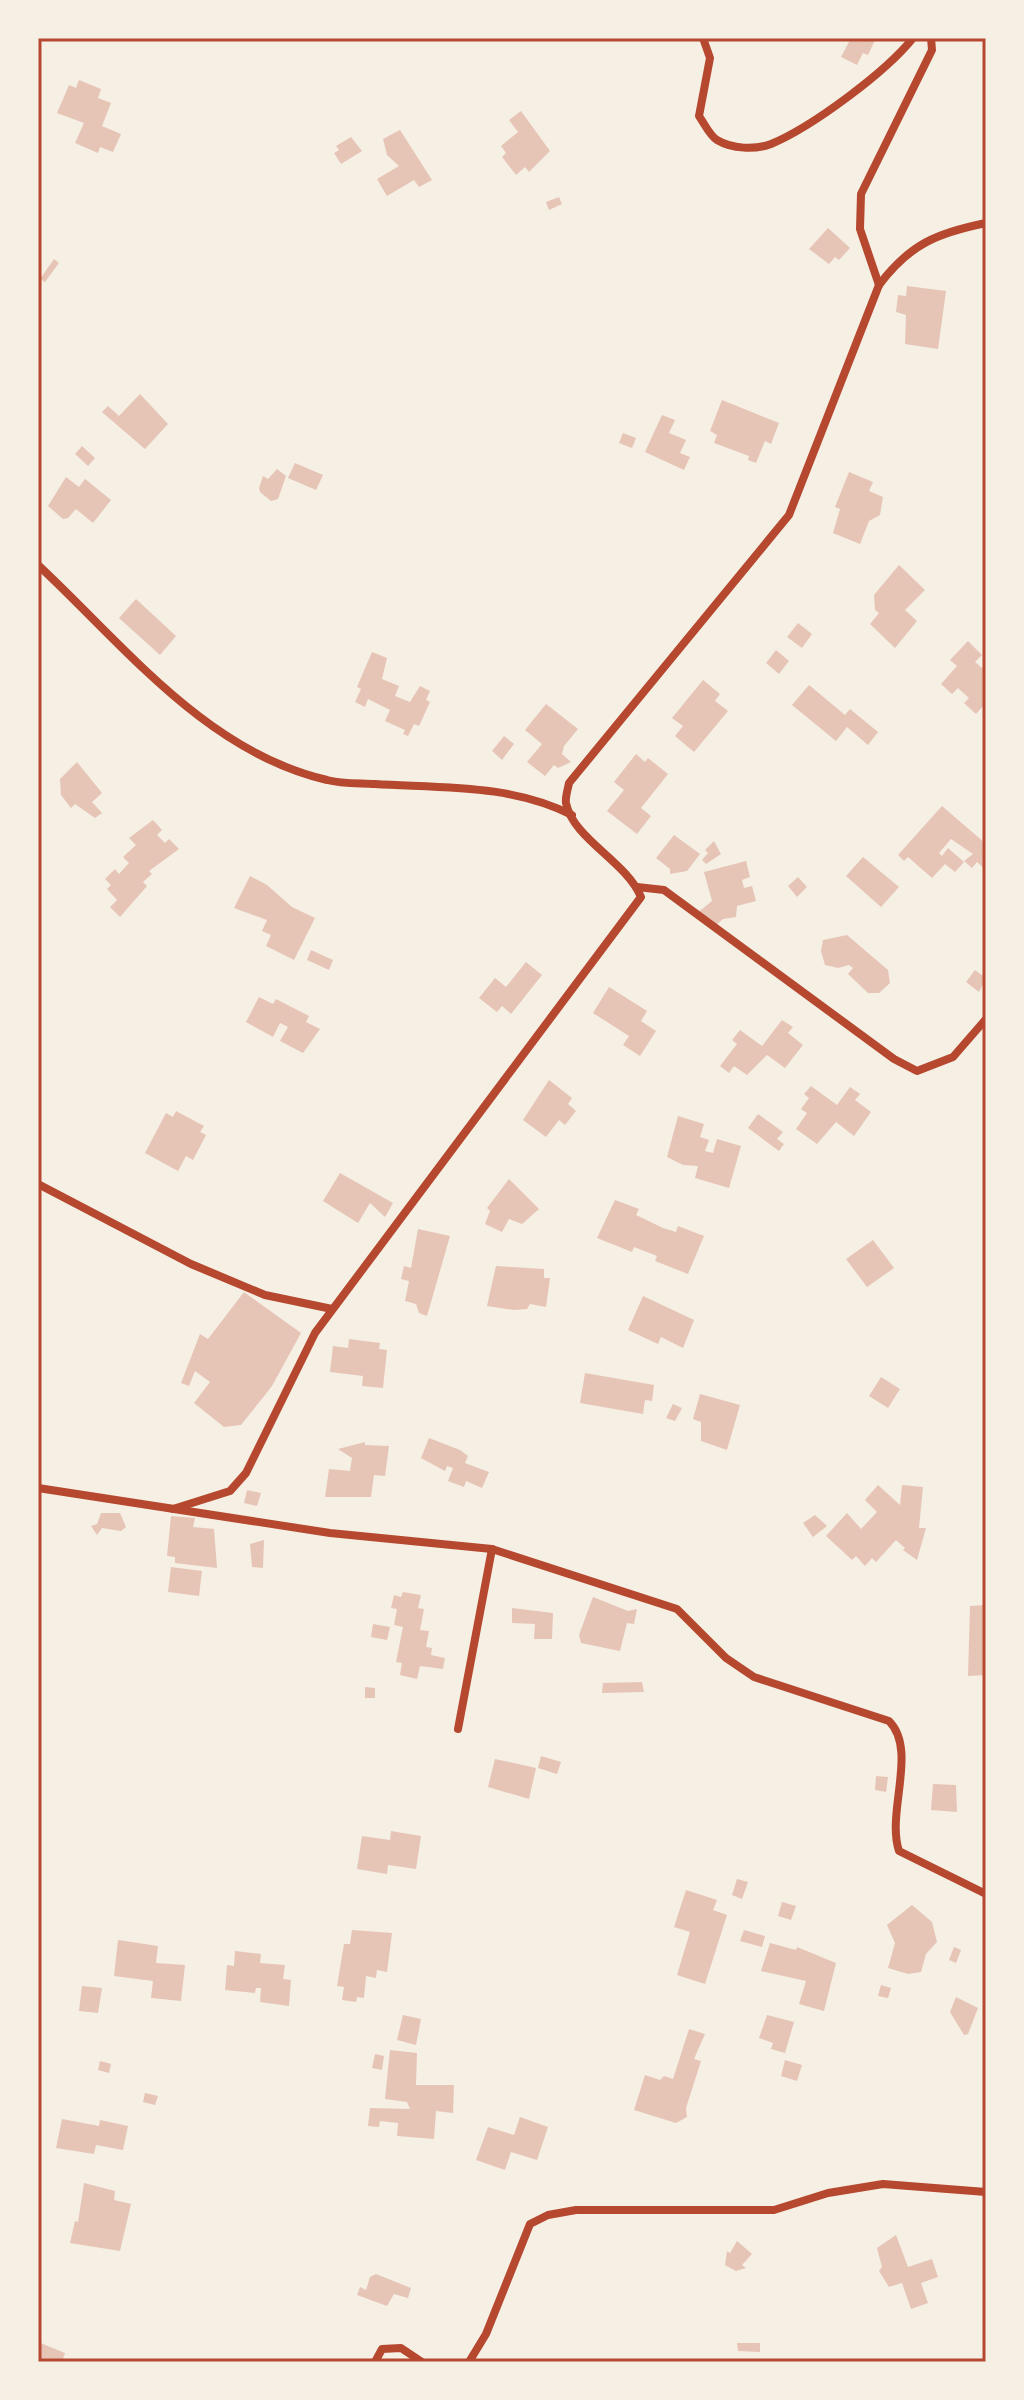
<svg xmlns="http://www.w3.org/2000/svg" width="1024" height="2400" font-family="Manrope,sans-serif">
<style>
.building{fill:#e6c5b7}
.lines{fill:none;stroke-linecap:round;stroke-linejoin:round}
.minor{stroke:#b5482f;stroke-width:8}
.neatline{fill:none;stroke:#b5482f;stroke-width:3}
</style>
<rect width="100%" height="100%" fill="#f6efe4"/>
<g class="building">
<path d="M851 38H876L868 55 863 53 857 65 841 57Z"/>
<path d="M79 80 101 89 98 98 111 103 102 126 121 134 113 152 100 147 98 153 75 143 84 123 57 113 69 85 76 88Z"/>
<path d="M521 111 550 151 529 172 525 167 516 175 502 157 506 153 501 146 518 132 509 120Z"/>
<path d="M400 130 432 180 419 187 414 180 387 196 377 179 399 166 387 155 383 139Z"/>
<path d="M351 137 362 151 341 164 334 153 339 150 336 146Z"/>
<path d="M559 197 562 204 549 210 546 202Z"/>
<path d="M828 228 850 248 839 260 835 257 829 264 809 249Z"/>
<path d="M54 259 59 263 45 282 40 279Z"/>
<path d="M907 286 946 291 938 349 905 344 906 315 896 312 898 295 906 296Z"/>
<path d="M140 394 168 424 145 449 102 412 108 406 119 416Z"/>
<path d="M722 400 779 423 771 444 765 441 756 463 748 460 749 456 714 443 717 435 710 431Z"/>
<path d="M662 415 675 420 669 433 686 440 680 453 690 457 684 470 645 452Z"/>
<path d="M623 433 636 438 632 448 619 443Z"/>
<path d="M82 446 95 458 88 466 75 454Z"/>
<path d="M295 463 323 475 316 490 288 478Z"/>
<path d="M277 469 286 476 278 499 271 501 260 492 259 488 263 476 268 479Z"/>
<path d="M849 472 873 482 869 491 883 497 880 515 869 521 860 544 833 533 840 509 835 507Z"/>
<path d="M66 477 79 487 85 479 111 500 93 523 76 509 68 518 63 519 48 506Z"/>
<path d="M899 565 925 590 905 610 917 621 895 648 870 624 879 613 875 610 874 595Z"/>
<path d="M136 599 176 636 160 655 119 618Z"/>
<path d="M798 623 812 634 802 648 787 637Z"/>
<path d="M968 641 982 655 975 662 982 668 986 663V703L976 714 964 703 969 698 958 688 952 694 941 684 957 666 950 660Z"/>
<path d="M776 650 789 661 779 674 766 663Z"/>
<path d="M372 652 387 658 382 679 399 686 395 696 410 702 420 686 430 691 426 700 430 702 419 726 414 724 408 736 403 734 405 730 385 721 390 710 368 699 365 707 355 702 361 689 357 687Z"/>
<path d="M703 680 720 694 715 701 728 711 694 752 675 736 683 726 672 718Z"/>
<path d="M809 685 845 715 850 709 878 732 868 745 847 727 836 741 792 705Z"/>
<path d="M546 704 578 729 564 746 562 754 571 762 558 768 554 765 545 776 527 762 542 744 525 730Z"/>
<path d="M504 736 514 744 502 760 492 751Z"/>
<path d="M636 754 645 762 648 758 668 774 641 808 651 816 637 834 607 811 624 790 614 782Z"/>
<path d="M77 762 102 793 92 802 102 813 95 818 75 804 71 808 61 795 60 779Z"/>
<path d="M942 806 986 844V870L977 862 972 868 964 861 973 854 951 839 939 853 942 856 948 848 964 862 955 872 945 864 932 878 908 857 904 861 898 855Z"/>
<path d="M153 820 162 830 157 835 165 843 169 839 179 849 149 871 152 874 143 882 147 886 120 917 110 907 117 900 107 889 111 885 105 879 115 869 119 874 129 863 123 857 136 845 129 838Z"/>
<path d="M674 835 700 854 687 871 670 874V869L656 858Z"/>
<path d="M714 841 721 854 706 864 702 860 708 853 705 850Z"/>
<path d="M863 857 899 887 881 907 846 876Z"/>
<path d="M746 861 750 877 742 880 744 888 752 886 756 901 737 906 736 917 723 919 715 926 697 913 712 901 704 872Z"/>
<path d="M250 876 267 885 292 907 315 918 294 960 266 946 271 935 262 931 267 920 234 908Z"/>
<path d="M798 877 807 887 797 897 788 886Z"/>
<path d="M847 935 888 970 890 983 879 993H868L848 974 853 968 849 965 838 968 825 965 821 951 823 940Z"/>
<path d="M311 950 333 960 329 970 307 960Z"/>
<path d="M526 962 542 975 511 1014 502 1006 497 1012 479 998 495 978 506 987Z"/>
<path d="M975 970 986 978 979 992 966 982Z"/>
<path d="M609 987 647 1011 641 1021 656 1031 640 1056 623 1045 629 1036 593 1013Z"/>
<path d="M259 997 273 1004 276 999 309 1016 306 1022 320 1029 303 1053 280 1041 288 1027 280 1023 273 1037 246 1022Z"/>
<path d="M782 1020 793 1027 788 1033 803 1045 785 1068 767 1055 747 1075 734 1066 729 1073 720 1066 737 1044 732 1040 740 1030 762 1046Z"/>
<path d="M549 1080 572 1098 568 1104 576 1111 565 1125 559 1120 546 1137 523 1120Z"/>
<path d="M811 1086 837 1105 850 1087 860 1094 855 1100 871 1112 854 1136 836 1122 817 1144 796 1129 807 1113 801 1109 809 1098 804 1094Z"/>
<path d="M176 1111 204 1126 200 1132 206 1135 193 1160 186 1156 178 1171 145 1153 166 1113 173 1117Z"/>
<path d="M758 1114 783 1132 777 1139 784 1144 779 1151 748 1128Z"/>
<path d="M678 1116 704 1124 700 1137 709 1140 705 1151 713 1153 717 1139 741 1146 729 1188 695 1178 698 1166 683 1165 667 1157Z"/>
<path d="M340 1173 393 1203 385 1217 370 1203 358 1223 323 1201Z"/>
<path d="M509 1179 539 1209 522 1224 509 1219 502 1232 485 1224 490 1211 487 1208Z"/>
<path d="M615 1200 639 1209 636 1215 663 1228 676 1232 678 1226 704 1236 688 1274 655 1261 657 1256 634 1247 632 1252 597 1238Z"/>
<path d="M418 1229 450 1236 427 1316 419 1313 416 1304 405 1301 409 1281 401 1279 404 1266 411 1268Z"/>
<path d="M873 1240 894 1268 867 1287 846 1259Z"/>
<path d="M496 1266 544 1269V1278H550L546 1307 530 1304 527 1309 514 1310 487 1306Z"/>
<path d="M244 1292 301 1333 272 1386 241 1425 224 1427 194 1403 210 1382 195 1371 189 1386 181 1383 200 1334 208 1339Z"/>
<path d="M643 1296 694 1320 683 1348 661 1337 658 1344 628 1330Z"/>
<path d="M349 1339 380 1343 379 1349 387 1350 383 1388 362 1386 363 1376 330 1372 333 1346 348 1348Z"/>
<path d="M585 1373 654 1385 652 1401 645 1400 643 1414 580 1403Z"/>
<path d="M881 1377 900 1389 888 1408 869 1396Z"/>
<path d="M700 1394 740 1405 727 1450 701 1441V1422L693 1419Z"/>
<path d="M673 1404 682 1408 675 1421 666 1418Z"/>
<path d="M429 1438 460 1450 468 1456 465 1463 489 1472 482 1488 466 1481 464 1487 448 1481 453 1468 447 1466 445 1471 421 1458Z"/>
<path d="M365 1442V1445L389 1446 385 1476 374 1475 371 1497H325L329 1469 350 1471 352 1458 338 1449Z"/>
<path d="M878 1485 900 1505 902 1485 923 1487 919 1528H926L917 1560 903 1550 905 1548 896 1540 876 1562 872 1558 865 1566 856 1556 852 1560 826 1536 847 1513 861 1529 877 1512 865 1500Z"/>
<path d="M247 1490 261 1493 257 1506 244 1503Z"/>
<path d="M101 1513H120L126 1527 121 1531 102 1528 97 1535 91 1526 97 1524Z"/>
<path d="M815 1515 827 1526 813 1537 803 1523Z"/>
<path d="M171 1516 195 1518 193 1527 214 1529 217 1568 175 1563V1557L167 1556Z"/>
<path d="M264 1540 263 1568 252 1567 250 1544Z"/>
<path d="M171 1567 202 1571 199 1596 168 1592Z"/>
<path d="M403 1592 421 1595 418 1608 424 1609 420 1630 429 1631 426 1647 432 1648 431 1655 445 1658 443 1669 420 1666 417 1679 400 1675 402 1663 396 1662 403 1627 394 1625 397 1609 391 1608 394 1595 401 1597Z"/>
<path d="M593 1597 628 1611 637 1609 634 1624 627 1623 620 1651 581 1643 579 1635Z"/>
<path d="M986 1605V1675L968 1676 970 1606Z"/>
<path d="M512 1608 553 1613 552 1639H534L535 1624 512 1623Z"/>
<path d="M373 1624 390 1627 387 1640 371 1637Z"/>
<path d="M642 1682 644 1692 602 1693 603 1683Z"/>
<path d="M365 1687 375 1688V1698H365Z"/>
<path d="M541 1756 561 1762 557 1774 538 1768Z"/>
<path d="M495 1759 536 1768 529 1799 488 1787Z"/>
<path d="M876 1776 888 1777 886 1792 875 1790Z"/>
<path d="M933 1784 956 1785 957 1812 931 1810Z"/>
<path d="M391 1831 421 1836 416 1869 388 1865 387 1874 357 1869 362 1836 390 1840Z"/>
<path d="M737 1879 748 1882 742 1899 732 1895Z"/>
<path d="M686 1890 717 1900 713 1910 727 1915 705 1984 677 1975 690 1932 674 1927Z"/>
<path d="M782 1902 796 1906 791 1920 778 1916Z"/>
<path d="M912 1905 932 1922 937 1942 926 1954 921 1972 908 1974 888 1968 895 1943 887 1925Z"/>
<path d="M352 1930 392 1933 387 1972 377 1970 376 1978 366 1976 364 1998 357 1997 356 2002 342 2000 344 1987 337 1986 344 1944H350Z"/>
<path d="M744 1930 765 1936 762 1947 740 1941Z"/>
<path d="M118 1940 158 1946 156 1963 185 1965 181 2001 151 1998 153 1981 114 1976Z"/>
<path d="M770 1943 796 1950 797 1947 836 1963 824 2011 799 2004 806 1981 761 1971Z"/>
<path d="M954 1947 961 1950 956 1963 949 1960Z"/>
<path d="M235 1951 261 1954 260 1963 285 1965 283 1979 291 1980 289 2006 260 2002 261 1988H256L255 1993 225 1990 227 1965 234 1966Z"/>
<path d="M881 1985 891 1988 888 1998 878 1996Z"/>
<path d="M82 1986 102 1988 98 2013 79 2011Z"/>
<path d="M956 1997 978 2008 968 2034 964 2035 950 2012Z"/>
<path d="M403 2015 421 2019 416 2045 397 2040Z"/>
<path d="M767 2015 794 2022 785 2053 771 2049 773 2043 759 2038Z"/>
<path d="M689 2029 705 2034 694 2059 701 2061 686 2108 687 2117 676 2123 634 2110 645 2075 660 2080 664 2076 673 2079Z"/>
<path d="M390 2050 417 2053 416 2085H454L453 2113 436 2111 434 2139 397 2136 398 2123 380 2121 379 2127 368 2126 370 2108 410 2109 407 2102 385 2099Z"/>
<path d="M375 2054 384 2056 382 2070 372 2068Z"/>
<path d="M785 2060 802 2065 797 2081 781 2076Z"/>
<path d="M100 2061 111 2064 109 2073 98 2070Z"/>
<path d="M145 2093 158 2096 155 2105 143 2102Z"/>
<path d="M520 2117 548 2127 537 2160 511 2152 505 2170 476 2160 488 2127 514 2135Z"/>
<path d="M62 2119 99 2126 100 2120 128 2126 123 2150 96 2145 94 2154 56 2148Z"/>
<path d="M84 2183 115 2191 114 2200 131 2204 120 2251 70 2243 75 2221 78 2222Z"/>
<path d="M896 2235 908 2267 932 2259 938 2277 921 2283 928 2303 911 2309 902 2283 889 2287 879 2271 882 2267 877 2248Z"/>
<path d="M737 2241 752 2254 742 2265 746 2268 736 2271 725 2265 727 2251 730 2253Z"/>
<path d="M376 2274 411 2288 408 2298 394 2294 387 2306 357 2295 360 2287 366 2290 370 2277Z"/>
<path d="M38 2342 65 2353 62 2362H38Z"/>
<path d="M737 2343H760V2352L738 2351Z"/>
</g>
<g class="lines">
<g class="minor">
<path d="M703 38 710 58 699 116C704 123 710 136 717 140 732 149 755 150 771 144 812 127 886 72 913 38"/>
<path d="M879 285 860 229 861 194 932 50 931 38"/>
<path d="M38 565C125 646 206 752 327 780 342 784 360 783 375 784 442 788 511 784 572 815"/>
<path d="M637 887 664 890 894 1059 917 1071 953 1057 986 1019"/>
<path d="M38 1184 191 1264 265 1295 332 1309"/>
<path d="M38 1488 330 1533 492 1549 677 1609 726 1658 754 1677 889 1721C918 1750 886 1813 899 1851L986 1894"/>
<path d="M173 1509 230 1491 246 1473 315 1333 641 897C626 861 573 839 566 803 565 797 568 789 569 783L789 515 879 285C910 244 937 233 986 223"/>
<path d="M458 1729 492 1549"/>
<path d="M375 2362 382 2349 401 2348 422 2362"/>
<path d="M469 2362 486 2334 530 2224 548 2215 576 2210H774L828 2193 883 2184 986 2192"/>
</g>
</g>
<rect width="1024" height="2400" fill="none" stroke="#f6efe4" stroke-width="80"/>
<rect x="40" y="40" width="944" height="2320" class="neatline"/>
</svg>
